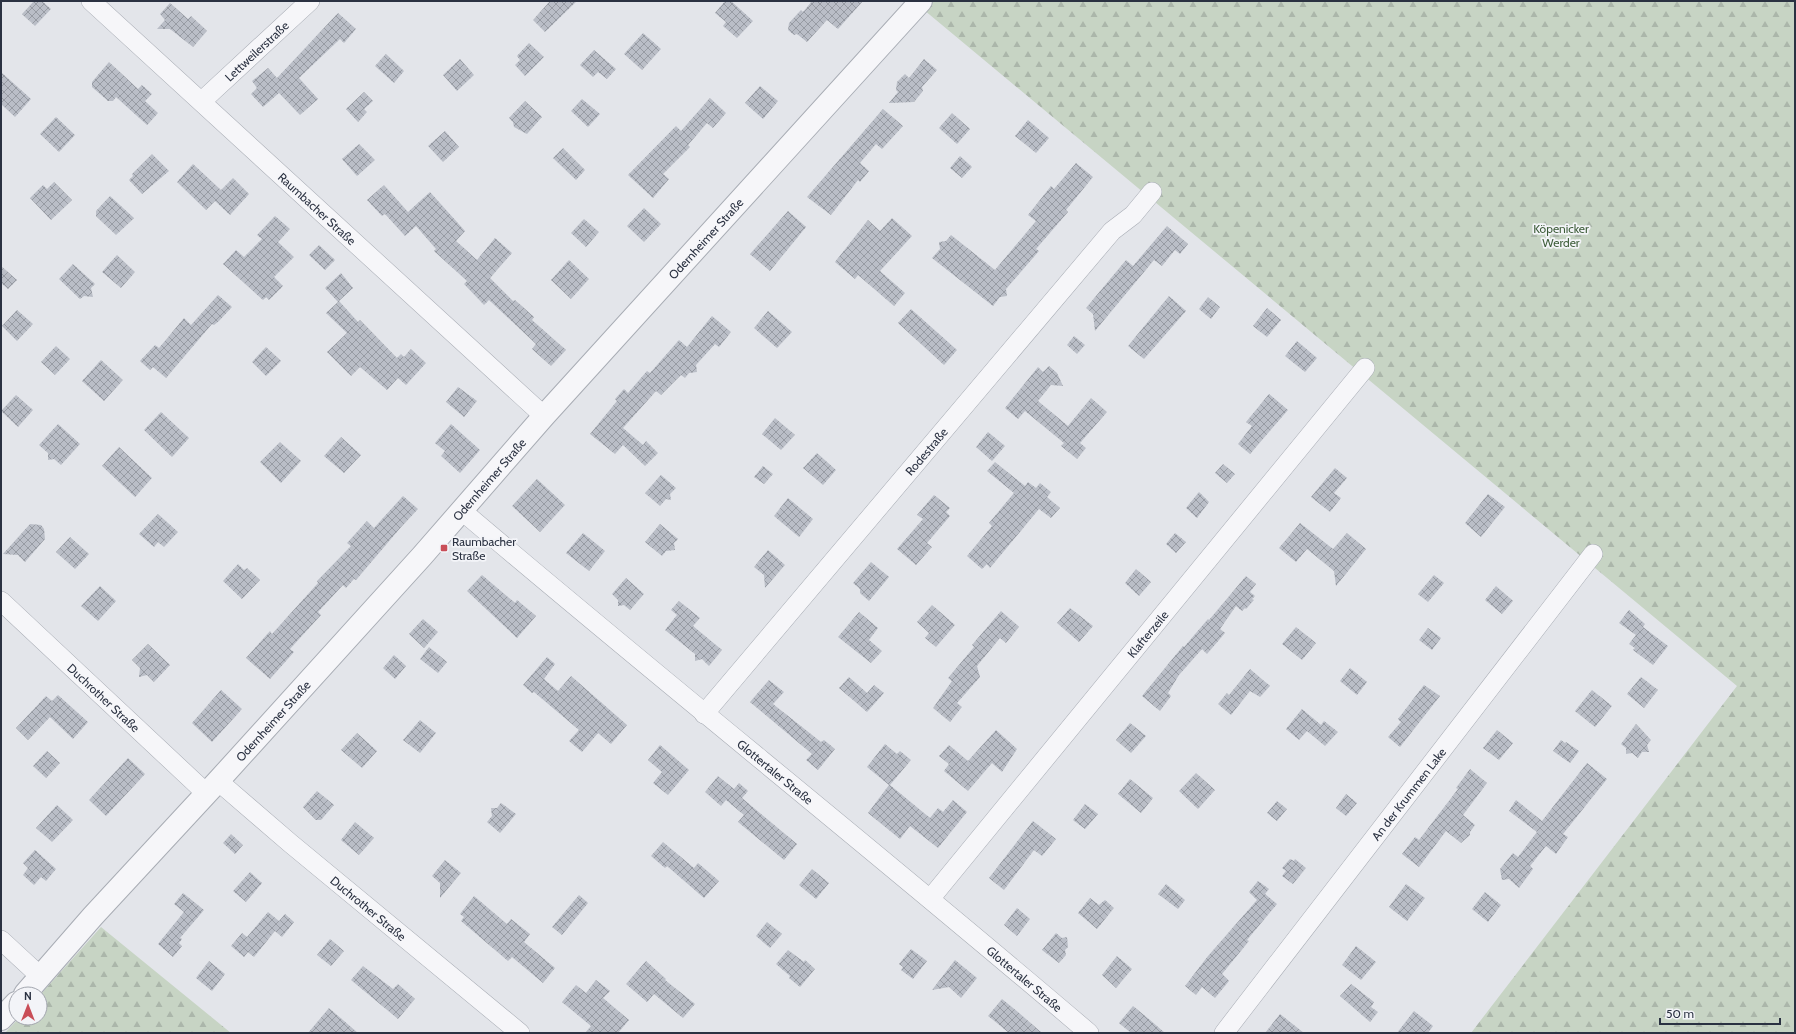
<svg xmlns="http://www.w3.org/2000/svg" width="1796" height="1034" font-family="Cabin,sans-serif">
<style>
.forest{fill:url(#forest-firs)}
.building{fill:url(#building-cross-hatch)}
.lines{fill:none;stroke-linecap:round;stroke-linejoin:round}
.minor-casing{stroke:#a8acb4;stroke-width:20}
.tertiary-casing{stroke:#a8acb4;stroke-width:24}
.minor{stroke:#f6f6f9;stroke-width:19}
.tertiary{stroke:#f6f6f9;stroke-width:22}
.poi-dot{fill:#c94e58;stroke:#f3f4f8;stroke-width:1.5}
.labels{text-anchor:middle;dominant-baseline:central;stroke-width:3.5;stroke-linejoin:round;paint-order:stroke}
.street-label{font-size:12px;fill:#2b3242;stroke:#f3f4f8}
.park-label{font-size:12px;fill:#3d5d39;stroke:#f3f4f8}
.poi-label{font-size:12px;fill:#2b3242;stroke:#f3f4f8;text-anchor:start}
</style>
<defs>
<pattern id="forest-firs" width="22" height="20" patternUnits="userSpaceOnUse"><rect width="22" height="20" fill="#c7d4c4"/><path d="M5 1l3.5 6h-7zM16 11l3.5 6h-7z" fill="#abb6aa"/></pattern>
<pattern id="building-cross-hatch" width="8" height="8" patternUnits="userSpaceOnUse"><rect width="8" height="8" fill="#babec7"/><path d="M0 0l8 8M0 8l8-8" fill="none" stroke="#979ba3"/></pattern>
</defs>
<rect width="100%" height="100%" fill="#e3e5ea"/>
<g class="forest">
<path d="M921 1H1795V1033H1471L1737 686 918 5Z"/>
<path d="M101 927 231 1033H5L19 1018H40V995Z"/>
</g>
<g class="building">
<path d="M34 1H42L51 9 35 26 22 14Z"/>
<path d="M550 1H577L545 32 533 20Z"/>
<path d="M725 1H731L753 21 737 38 723 26 726 22 715 13Z"/>
<path d="M812 1H863L838 29 827 20 807 42 797 34 794 35 788 30 789 23 801 10 803 12Z"/>
<path d="M170 3 188 19 191 16 207 31 193 47 170 29H157L165 20 160 14Z"/>
<path d="M338 13 356 29 344 43 340 39 299 78 318 99 300 115 279 93 263 107 251 94 257 88 252 81 268 68 277 78Z"/>
<path d="M643 33 661 49 642 70 624 54Z"/>
<path d="M529 43 544 57 525 76 515 65 520 60 517 56Z"/>
<path d="M594 50 616 69 607 79 598 72 593 77 580 65Z"/>
<path d="M386 54 404 71 394 83 375 66Z"/>
<path d="M460 59 474 75 457 91 443 75Z"/>
<path d="M924 59 937 70 922 87 923 91 914 102 889 103 898 92 896 90 897 82 905 74 909 78Z"/>
<path d="M109 62 138 89 142 85 152 94 145 101 158 113 147 125 116 97 113 101H108L92 87V82Z"/>
<path d="M1 72 31 99 15 117 1 104Z"/>
<path d="M760 86 778 101 763 119 745 103Z"/>
<path d="M364 92 373 101 364 109 367 112 358 122 346 109Z"/>
<path d="M710 98 726 113 713 128 707 123 688 145 690 147 663 174 669 179 653 198 628 175 676 126 681 131Z"/>
<path d="M582 99 600 114 588 127 571 111Z"/>
<path d="M525 101 542 117 527 134 514 127 513 122 509 118Z"/>
<path d="M883 109 903 126 882 149 876 144 860 163 869 171 860 182 858 180 831 215 807 197Z"/>
<path d="M952 113 970 129 957 144 939 128Z"/>
<path d="M56 117 75 135 59 152 40 134Z"/>
<path d="M1028 120 1049 138 1036 153 1015 136Z"/>
<path d="M445 131 459 147 443 162 428 146Z"/>
<path d="M359 144 375 160 357 176 342 159Z"/>
<path d="M563 148 585 170 576 180 553 158Z"/>
<path d="M152 154 169 171 142 194 129 180 133 176 132 174Z"/>
<path d="M960 156 972 167 962 178 950 168Z"/>
<path d="M1076 163 1093 177 1066 210 1068 212 1036 249 1039 251 1006 289 1007 296 1000 297 993 306 932 258 940 249 939 242 946 241 951 235 995 270 1036 221 1028 215 1051 186 1054 189Z"/>
<path d="M193 164 221 190 233 178 249 194 230 215 215 201 206 210 177 182Z"/>
<path d="M54 182 72 200 51 220 30 198 43 185 47 189Z"/>
<path d="M384 185 408 212 430 192 465 231 456 241 477 260 495 238 512 253 490 278 513 301 515 300 534 317 532 320 566 350 551 366 532 349 536 344 489 300 484 305 464 284 467 281 434 251 436 249 416 226 405 236 385 214 382 216 367 200Z"/>
<path d="M110 196 134 218 116 235 96 216V211Z"/>
<path d="M644 208 661 224 644 242 627 226Z"/>
<path d="M788 211 806 227 770 271 750 254Z"/>
<path d="M275 216 290 229 278 242 294 257 274 277 283 286 269 300 266 297 263 300 223 264 236 250 244 257 262 239 257 235Z"/>
<path d="M892 218 912 236 880 271 905 293 894 306 858 275 855 279 835 262 868 220 880 231Z"/>
<path d="M584 219 599 232 586 247 571 233Z"/>
<path d="M1167 226 1188 244 1180 254 1175 250 1162 266 1154 260 1095 331 1093 314 1086 308 1126 260 1133 266Z"/>
<path d="M319 245 335 260 325 270 309 255Z"/>
<path d="M117 255 135 272 121 288 102 272Z"/>
<path d="M569 260 589 279 571 299 551 280Z"/>
<path d="M73 264 95 284 91 288 93 297 84 296 80 299 59 279Z"/>
<path d="M1 266 17 280 8 289 1 283Z"/>
<path d="M341 273 353 288 339 301 358 322 360 320 397 358 401 354 404 357 411 349 426 363 406 385 398 378 387 390 360 367 351 376 327 352 347 333 326 313 338 302 325 288Z"/>
<path d="M218 295 232 307 219 321 214 325 212 324 166 378 153 367 150 370 140 361 155 345 159 348 184 318 191 325Z"/>
<path d="M1169 296 1186 311 1144 359 1128 346Z"/>
<path d="M1208 297 1220 307 1211 319 1199 309Z"/>
<path d="M1267 308 1281 320 1267 337 1253 326Z"/>
<path d="M911 309 957 350 944 365 898 323Z"/>
<path d="M17 310 33 324 17 341 2 326Z"/>
<path d="M768 311 792 332 777 348 754 328Z"/>
<path d="M712 316 731 332 719 347 715 344 696 365 697 372 689 373 685 378 681 375 661 395 656 391 623 428 643 445 646 441 658 453 645 466 623 445 615 454 590 434 617 401 615 399 624 389 628 393 647 371 650 373 679 340 687 347Z"/>
<path d="M1074 336 1085 345 1077 354 1067 345Z"/>
<path d="M1297 341 1317 358 1305 372 1285 356Z"/>
<path d="M56 346 70 359 55 375 41 362Z"/>
<path d="M266 347 281 361 266 376 252 362Z"/>
<path d="M101 360 123 380 104 401 82 381Z"/>
<path d="M1049 366 1057 373 1063 386 1051 385 1038 401 1068 426 1091 398 1107 412 1080 443 1086 448 1077 459 1061 446 1064 443 1025 411 1018 419 1005 408 1038 367 1043 372Z"/>
<path d="M458 387 477 401 464 417 446 402Z"/>
<path d="M1269 394 1288 410 1250 454 1238 444 1252 426 1246 422Z"/>
<path d="M16 395 33 410 18 427 1 411Z"/>
<path d="M161 412 189 438 172 457 144 430Z"/>
<path d="M775 418 795 435 781 450 762 434Z"/>
<path d="M58 424 80 444 61 465 54 459 48 460V453L39 445Z"/>
<path d="M451 424 480 450 460 473 441 456 445 451 435 443Z"/>
<path d="M988 432 1005 446 992 461 976 447Z"/>
<path d="M341 437 361 455 344 473 324 456Z"/>
<path d="M280 442 301 461 281 483 260 462Z"/>
<path d="M119 447 152 478 135 497 102 466Z"/>
<path d="M817 453 836 470 823 485 803 468Z"/>
<path d="M995 462 1025 486 1028 482 1036 488 1040 483 1051 492 1047 497 1060 508 1051 518 1039 509 990 568 987 564 982 569 967 556 992 526 989 523 1014 493 987 471Z"/>
<path d="M1223 464 1235 474 1227 483 1215 473Z"/>
<path d="M763 466 773 474 764 484 754 477Z"/>
<path d="M1335 468 1347 478 1334 493 1341 498 1330 512 1311 497Z"/>
<path d="M661 475 676 488 670 494 671 500 666 499 660 506 645 493Z"/>
<path d="M537 479 565 505 540 532 512 506Z"/>
<path d="M1199 492 1209 502 1197 518 1186 508Z"/>
<path d="M1488 494 1505 507 1481 537 1465 523Z"/>
<path d="M934 495 950 508 946 512 950 516 927 543 932 547 916 565 897 549 923 519 917 515Z"/>
<path d="M403 496 418 509 402 526 356 580 354 579 346 588 343 585 318 612 321 615 290 649 294 652 270 679 246 658 270 631 272 634 318 583 317 581 351 546 347 543 367 521 374 528Z"/>
<path d="M788 498 813 519 799 537 774 516Z"/>
<path d="M158 514 178 532 164 547 158 542 154 547 139 534Z"/>
<path d="M1300 523 1333 549 1347 533 1366 549 1336 586 1334 571 1307 549 1296 562 1279 548Z"/>
<path d="M30 524 41 525 44 529 45 539 25 562 18 555 3 554Z"/>
<path d="M660 524 678 539 674 543 675 550 666 551 662 556 645 542Z"/>
<path d="M583 533 605 551 589 571 566 553Z"/>
<path d="M1175 533 1186 542 1176 553 1166 544Z"/>
<path d="M70 537 89 554 75 569 56 552Z"/>
<path d="M768 550 785 565 765 588 764 575 754 567Z"/>
<path d="M871 562 889 577 869 601 860 593V589L853 583Z"/>
<path d="M238 564 244 570 247 568 260 580 242 599 223 581Z"/>
<path d="M1136 569 1151 582 1139 596 1125 583Z"/>
<path d="M482 575 515 603 517 600 536 616 517 638 467 591Z"/>
<path d="M1434 575 1444 583 1428 602 1418 594Z"/>
<path d="M1246 576 1256 584 1250 592 1255 596 1252 599 1254 600 1246 609 1245 608 1242 611 1236 606 1220 629 1225 633 1207 654 1202 649 1179 675 1168 693 1171 696 1160 711 1142 696 1183 646 1184 647 1208 619 1209 620Z"/>
<path d="M626 578 644 594 630 610 624 605 618 606V600L612 594Z"/>
<path d="M100 586 116 601 98 621 81 606Z"/>
<path d="M1496 586 1513 601 1502 614 1485 600Z"/>
<path d="M679 601 700 618 693 626 722 650 709 666 702 659 695 661V654L665 630 677 615 671 610Z"/>
<path d="M932 605 955 625 936 647 925 638 929 633 917 622Z"/>
<path d="M1070 608 1093 626 1079 642 1057 623Z"/>
<path d="M1629 610 1645 624 1643 627 1668 646 1653 665 1633 650 1635 648 1629 644 1636 635 1619 623Z"/>
<path d="M1001 611 1019 627 1006 643 1000 638 977 666 980 677 957 703 962 707 950 722 933 708 952 681 948 678 974 647 972 645Z"/>
<path d="M859 612 878 628 869 640 882 651 871 663 838 637Z"/>
<path d="M423 619 438 632 424 648 409 634Z"/>
<path d="M1296 627 1316 643 1302 660 1282 644Z"/>
<path d="M1428 628 1441 638 1432 650 1419 640Z"/>
<path d="M148 644 170 665 154 682 147 675 139 677 140 668 132 660Z"/>
<path d="M429 647 447 662 438 673 420 659Z"/>
<path d="M394 655 406 666 395 679 383 668Z"/>
<path d="M547 657 555 664 544 679 558 691 571 676 627 725 611 744 598 733 582 752 569 741 579 730 534 692 532 693 523 685Z"/>
<path d="M1350 668 1367 682 1357 695 1340 681Z"/>
<path d="M1250 669 1270 686 1260 697 1250 691 1231 715 1218 704 1227 693 1229 695Z"/>
<path d="M849 677 867 693 874 685 884 693 867 712 839 688Z"/>
<path d="M1641 677 1658 690 1644 708 1627 694Z"/>
<path d="M769 680 784 692 773 704 821 742 824 740 835 749 818 770 806 760 812 754 750 702Z"/>
<path d="M1424 685 1440 696 1400 747 1388 737 1401 722 1398 719Z"/>
<path d="M221 690 242 709 212 742 192 723Z"/>
<path d="M1592 690 1612 706 1595 727 1575 711Z"/>
<path d="M58 695 88 722 73 739 50 717 28 740 16 728 46 696 52 701Z"/>
<path d="M1302 709 1321 725 1324 721 1338 732 1325 746 1307 731 1299 740 1286 729Z"/>
<path d="M420 720 436 733 420 753 403 740Z"/>
<path d="M1130 723 1146 736 1131 753 1116 740Z"/>
<path d="M1636 724 1651 740 1647 745 1649 752H1642L1638 758 1632 753 1626 754V748L1621 744Z"/>
<path d="M996 730 1017 749 1002 772 992 763 968 791 944 771 949 764 939 756 949 745 968 761Z"/>
<path d="M1497 730 1513 743 1499 760 1483 748Z"/>
<path d="M357 733 377 751 362 768 341 750Z"/>
<path d="M1561 740 1565 743 1566 742 1579 751 1570 763 1553 751Z"/>
<path d="M885 744 897 754 900 751 911 760 890 785 930 818 938 808 943 812 953 800 967 812 938 848 910 826 900 839 868 813 889 785 867 767Z"/>
<path d="M660 745 689 770 668 795 653 783 662 772 648 760Z"/>
<path d="M47 751 60 763 46 778 33 766Z"/>
<path d="M128 758 145 774 106 816 89 800Z"/>
<path d="M1587 763 1607 779 1563 834 1568 837 1556 854 1546 846 1530 866 1533 869 1519 888 1509 879 1502 880 1500 869 1513 853 1518 857 1537 832 1509 811 1516 800 1542 821Z"/>
<path d="M1470 769 1487 783 1463 815 1475 825 1470 832V835L1461 843 1446 831 1419 867 1402 854 1415 837 1419 840 1458 789 1456 788Z"/>
<path d="M1196 773 1215 790 1198 809 1179 791Z"/>
<path d="M718 776 734 789 739 783 748 791 742 798 797 844 784 860 738 822 744 815 726 800 721 806 705 792Z"/>
<path d="M1130 779 1153 798 1141 813 1118 794Z"/>
<path d="M317 791 334 805 321 820H316L303 807Z"/>
<path d="M1346 794 1357 803 1346 816 1336 808Z"/>
<path d="M1277 801 1287 809 1277 821 1267 813Z"/>
<path d="M501 803 516 814 500 833 487 822 492 816 491 808H497Z"/>
<path d="M1085 804 1098 814 1085 829 1073 820Z"/>
<path d="M57 805 73 820 52 842 36 828Z"/>
<path d="M1033 821 1056 839 1042 856 1034 850 1004 890 989 878Z"/>
<path d="M355 822 374 838 359 855 341 840Z"/>
<path d="M231 834 243 845 235 854 223 843Z"/>
<path d="M663 842 694 868 698 863 719 881 704 898 667 866 665 868 651 856Z"/>
<path d="M35 850 56 869 46 881 41 877 34 885 23 875 28 868 23 863Z"/>
<path d="M1290 859 1294 861 1295 859 1306 868 1293 884 1282 876 1286 871 1282 868Z"/>
<path d="M445 860 461 873 440 898V883L432 876Z"/>
<path d="M812 869 829 883 816 899 799 885Z"/>
<path d="M250 872 262 883 246 902 233 891Z"/>
<path d="M1258 881 1269 889 1265 894 1277 904 1247 940 1249 941 1222 974 1229 981 1215 998 1202 987 1196 995 1185 986 1208 956 1257 900 1249 892Z"/>
<path d="M1166 884 1185 900 1178 909 1158 894Z"/>
<path d="M1406 884 1425 898 1407 921 1389 907Z"/>
<path d="M1485 892 1501 905 1488 922 1472 909Z"/>
<path d="M183 893 204 910 180 938 182 939 179 943 182 946 173 957 158 944 184 912 174 904Z"/>
<path d="M579 895 588 903 562 935 552 927Z"/>
<path d="M474 896 507 924 511 919 530 934 524 942 555 968 543 983 512 957 508 961 461 921 464 917 460 914Z"/>
<path d="M1090 898 1099 905 1105 900 1114 908 1097 929 1078 913Z"/>
<path d="M1017 908 1030 919 1017 936 1004 925Z"/>
<path d="M268 912 279 921 285 914 294 922 282 937 275 931 254 957 248 952 244 957 231 946 242 933 247 937Z"/>
<path d="M767 922 782 934 770 948 756 936Z"/>
<path d="M1056 933 1062 938 1067 937 1068 947 1065 950 1066 955 1059 963 1042 950Z"/>
<path d="M330 939 344 951 331 966 317 955Z"/>
<path d="M1356 946 1376 962 1361 980 1342 965Z"/>
<path d="M911 949 927 961 913 979 901 970 903 967 899 964Z"/>
<path d="M788 950 804 962 805 960 815 969 800 987 789 978 790 976 776 964Z"/>
<path d="M1117 956 1132 969 1116 988 1102 975Z"/>
<path d="M955 960 977 978 961 998 949 987 932 990Z"/>
<path d="M209 961 225 974 212 991 196 978Z"/>
<path d="M646 961 666 979 665 980 695 1004 683 1018 654 994 647 1002 626 984Z"/>
<path d="M363 966 393 989 398 984 415 999 398 1019 351 980Z"/>
<path d="M596 980 610 991 603 998 629 1020 618 1033H585L591 1026 562 1002 576 985 586 993Z"/>
<path d="M1351 984 1374 1002 1371 1007 1378 1012 1370 1022 1340 996Z"/>
<path d="M1002 999 1018 1012 1042 1033H1009L992 1019 988 1016Z"/>
<path d="M1133 1006 1150 1020 1165 1033H1131L1119 1023Z"/>
<path d="M329 1008 358 1033H308Z"/>
<path d="M1414 1011 1433 1026 1428 1033H1397Z"/>
<path d="M1280 1014 1304 1033H1265Z"/>
</g>
<g class="lines">
<g class="minor-casing">
<g id="minor">
<path id="s1" d="M91 1 544 416"/>
<path id="s2" d="M202 101 310 1"/>
<path id="s3" d="M461 510C668 686 882 856 1089 1033"/>
<path id="s4" d="M1 601 206 793"/>
<path id="s5" d="M704 714 1112 231 1133 215 1152 192"/>
<path id="s6" d="M218 781 290 843 520 1033"/>
<path id="s7" d="M930 899 1365 368"/>
<path d="M1 940 40 976"/>
<path id="s8" d="M1224 1033 1593 554"/>
</g>
</g>
<g class="tertiary-casing">
<g id="tertiary">
<path id="s9" d="M25 994 93 916 218 781 422 556 544 416 921 1"/>
<path d="M1 1019 16 1003"/>
</g>
</g>
<use href="#minor" class="minor"/>
<use href="#tertiary" class="tertiary"/>
</g>
<rect class="poi-dot" x="440" y="544" width="8" height="8" rx="2"/>
<g class="labels">
<g class="street-label">
<text stroke="none"><textPath href="#s2" startOffset="74">Lettweilerstraße</textPath></text>
<text stroke="none"><textPath href="#s1" startOffset="307">Raumbacher Straße</textPath></text>
<text stroke="none"><textPath href="#s9" startOffset="1017">Odernheimer Straße</textPath></text>
<text stroke="none"><textPath href="#s5" startOffset="344">Rodestraße</textPath></text>
<text stroke="none"><textPath href="#s9" startOffset="693">Odernheimer Straße</textPath></text>
<text stroke="none"><textPath href="#s7" startOffset="343">Klafterzeile</textPath></text>
<text stroke="none"><textPath href="#s4" startOffset="141">Duchrother Straße</textPath></text>
<text stroke="none"><textPath href="#s9" startOffset="369">Odernheimer Straße</textPath></text>
<text stroke="none"><textPath href="#s3" startOffset="409">Glottertaler Straße</textPath></text>
<text stroke="none"><textPath href="#s8" startOffset="302">An der Krummen Lake</textPath></text>
<text stroke="none"><textPath href="#s6" startOffset="197">Duchrother Straße</textPath></text>
<text stroke="none"><textPath href="#s3" startOffset="733">Glottertaler Straße</textPath></text>
</g>
<g class="park-label">
<text x="1561" y="228">Köpenicker<tspan x="1561" dy="14">Werder</tspan></text>
</g>
<g class="poi-label">
<text x="452" y="541">Raumbacher<tspan x="452" dy="14">Straße</tspan></text>
</g>
</g>
<rect width="1796" height="1034" fill="none" stroke="#2b3242" stroke-width="4"/>
<g transform="translate(28 1006)"><circle r="19" fill="#f3f4f8" stroke="#a3a6af"/>
<path d="M0-3L7 15L0 10L-7 15Z" fill="#c94e58"/>
<text y="-6" font-size="11" font-weight="bold" text-anchor="middle" fill="#2b3242">N</text>
</g>
<path d="M1660 1018v6h120v-6" fill="none" stroke="#2b3242" stroke-width="2"/>
<text x="1666" y="1018" font-size="12" fill="#2b3242" stroke="#f3f4f8" stroke-width="3" paint-order="stroke">50 m</text>
</svg>
